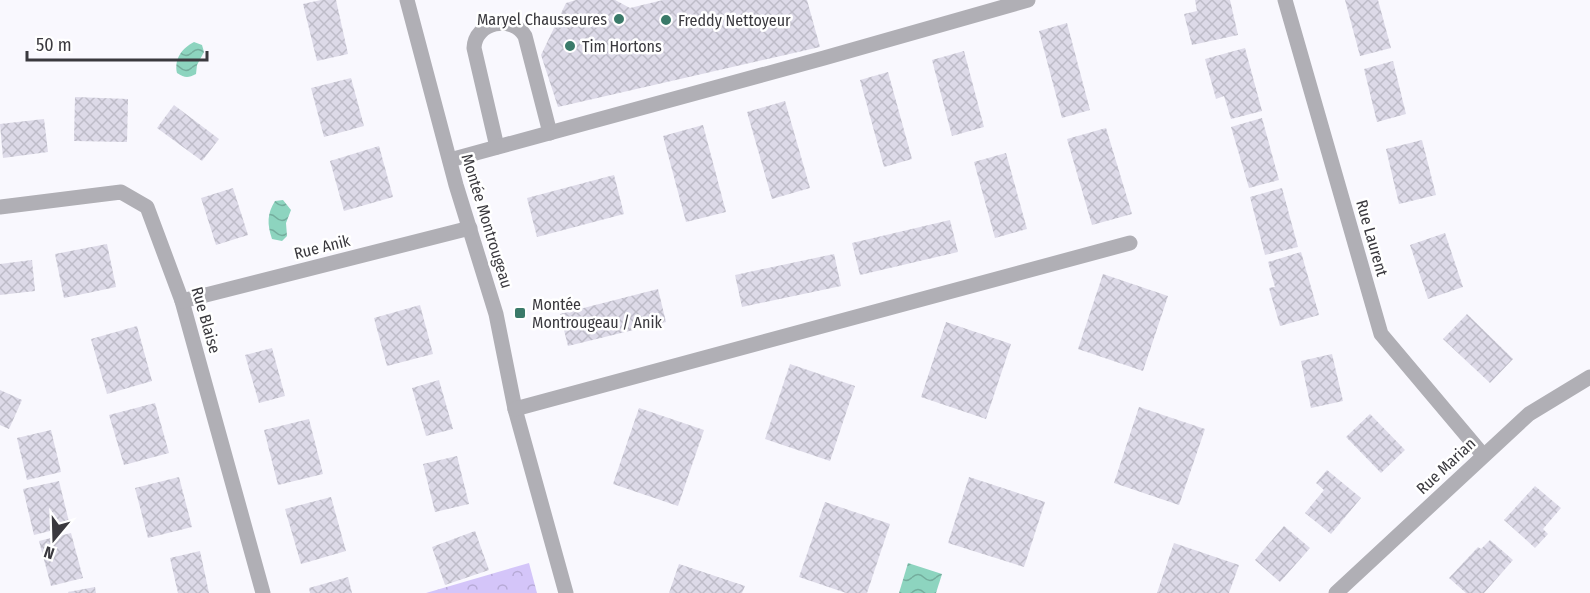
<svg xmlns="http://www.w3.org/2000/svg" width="1590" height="593" font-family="'Fira Sans Condensed',sans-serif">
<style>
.park{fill:url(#park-crowns)}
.water{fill:url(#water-waves)}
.building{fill:url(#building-cross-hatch)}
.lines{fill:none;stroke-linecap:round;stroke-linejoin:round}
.minor{stroke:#b0afb5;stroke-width:15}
.poi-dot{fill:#3a7a69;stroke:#fff;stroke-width:2}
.labels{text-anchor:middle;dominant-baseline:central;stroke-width:5;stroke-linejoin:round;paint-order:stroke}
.poi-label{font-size:16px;fill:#3a393e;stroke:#fff;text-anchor:start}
.street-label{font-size:16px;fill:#3a393e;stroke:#fff}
</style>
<defs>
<pattern id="park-crowns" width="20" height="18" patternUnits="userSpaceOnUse" patternTransform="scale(1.5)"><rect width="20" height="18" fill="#d4c5f9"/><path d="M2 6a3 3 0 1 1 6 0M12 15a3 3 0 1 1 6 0" fill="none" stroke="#b7aad6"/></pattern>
<pattern id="water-waves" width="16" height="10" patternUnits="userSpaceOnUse" patternTransform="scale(1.5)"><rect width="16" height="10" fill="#8dd4bf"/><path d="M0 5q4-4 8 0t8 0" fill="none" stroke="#74ad9d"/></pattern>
<pattern id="building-cross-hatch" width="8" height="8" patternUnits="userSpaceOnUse" patternTransform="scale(1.5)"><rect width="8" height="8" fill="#dddae8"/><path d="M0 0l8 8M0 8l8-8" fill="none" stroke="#bebcc8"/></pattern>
</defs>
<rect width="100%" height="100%" fill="#f9f8fe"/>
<path class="park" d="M529 563 537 593H426Z"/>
<g class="water">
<path d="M194 42 202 45 204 52 197 65 196 74C188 78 185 78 177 73 174 59 182 48 194 42Z"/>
<path d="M283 200 291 210 286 223 287 236 282 241 272 239C267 224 267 214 275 201Z"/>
<path d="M908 563 942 574 936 593H899Z"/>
</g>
<g class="building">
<path d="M321 0H336L348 54 317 61 303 4Z"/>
<path d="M576 0H615L630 8 663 0H807L820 47 558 107 541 55 566 3Z"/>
<path d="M1195 0H1230L1238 35 1192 45 1184 14 1197 11Z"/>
<path d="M1345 0H1378L1391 48 1360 56Z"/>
<path d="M1067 23 1090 110 1062 118 1039 31Z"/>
<path d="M1245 48 1262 111 1231 119 1224 96 1216 99 1205 59Z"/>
<path d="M964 51 984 127 952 136 932 60Z"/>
<path d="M1393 61 1406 114 1377 122 1364 69Z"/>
<path d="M888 72 912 159 884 167 860 80Z"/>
<path d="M351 78 364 126 324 137 311 88Z"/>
<path d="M75 97 128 99 127 142 74 141Z"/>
<path d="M785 101 810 188 772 199 747 112Z"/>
<path d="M174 105 219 139 202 161 157 128Z"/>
<path d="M1262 118 1279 180 1249 188 1231 127Z"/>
<path d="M44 119 48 152 3 158 0 124Z"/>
<path d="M703 125 726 212 686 222 663 136Z"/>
<path d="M1106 128 1132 214 1092 225 1067 139Z"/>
<path d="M1422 140 1436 195 1399 204 1386 149Z"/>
<path d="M379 146 393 197 344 211 330 161Z"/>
<path d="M1006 153 1027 229 995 238 974 162Z"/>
<path d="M614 175 624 214 537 237 527 198Z"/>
<path d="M233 188 248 235 216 245 201 198Z"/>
<path d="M1282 188 1298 247 1265 255 1250 197Z"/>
<path d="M950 220 958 252 860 275 852 243Z"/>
<path d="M1445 233 1463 287 1428 299 1410 245Z"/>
<path d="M107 244 116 287 64 298 55 254Z"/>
<path d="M1301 252 1319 315 1280 326 1269 288 1275 287 1268 262Z"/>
<path d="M834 254 841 286 742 307 735 275Z"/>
<path d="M32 260 35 291 0 295V264Z"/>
<path d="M1103 274 1168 296 1143 371 1078 349Z"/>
<path d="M658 289 666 322 568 346 560 314Z"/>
<path d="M420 305 433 354 387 366 374 318Z"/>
<path d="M1467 314 1513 359 1490 383 1443 339Z"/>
<path d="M946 322 1011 344 986 419 921 397Z"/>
<path d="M137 326 152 381 107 394 91 339Z"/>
<path d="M272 348 285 396 259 403 245 355Z"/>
<path d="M1332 354 1343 401 1311 408 1301 361Z"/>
<path d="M790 364 855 386 830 461 765 439Z"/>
<path d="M439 380 453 429 426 436 412 388Z"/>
<path d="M0 390 22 400 9 429 0 425Z"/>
<path d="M155 403 169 453 124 465 109 415Z"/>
<path d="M1139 407 1205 429 1179 505 1114 483Z"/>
<path d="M639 408 704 430 678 506 613 484Z"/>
<path d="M1370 414 1405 450 1381 473 1346 437Z"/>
<path d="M309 419 323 474 278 485 264 430Z"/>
<path d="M51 430 61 472 27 480 17 438Z"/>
<path d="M457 456 469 504 435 512 423 464Z"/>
<path d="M1327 470 1361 498 1331 534 1305 513 1324 490 1316 483Z"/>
<path d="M179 477 192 527 148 538 135 488Z"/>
<path d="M969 477 1045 502 1024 567 948 543Z"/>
<path d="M59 481 70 526 34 535 23 489Z"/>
<path d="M1535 486 1561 508 1543 529 1548 534 1535 548 1504 520Z"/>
<path d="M331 497 346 551 301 564 285 509Z"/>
<path d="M825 502 890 524 867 593H846L799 577Z"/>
<path d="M1284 526 1310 548 1280 582 1255 560Z"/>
<path d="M475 531 489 570 445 585 432 547Z"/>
<path d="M71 533 83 578 51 586 39 541Z"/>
<path d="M1490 540 1513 560 1484 593H1466L1449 578 1478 547 1481 549Z"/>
<path d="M1174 543 1239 565 1229 593H1157Z"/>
<path d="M200 551 209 593H178L170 558Z"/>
<path d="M679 564 745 586 742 593H669Z"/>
<path d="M348 577 352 593H310L309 588Z"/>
<path d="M95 587 96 593H69L68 592Z"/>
</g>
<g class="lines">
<g class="minor">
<path d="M407 0 456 185 496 314 515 409 566 593"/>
<path d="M1285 0 1381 334 1483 455"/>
<path d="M497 147 474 48C475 22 512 14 525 36L550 133"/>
<path d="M450 160 824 58 1028 0"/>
<path d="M0 207 121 192 147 207 182 301 263 593"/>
<path d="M182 301 470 228"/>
<path d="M515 409 1130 243"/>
<path d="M1336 593 1529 414 1590 377"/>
</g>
</g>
<g class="poi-dot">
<circle cx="619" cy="19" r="6"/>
<circle cx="666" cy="20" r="6"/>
<circle cx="570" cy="46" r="6"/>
<rect x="514" y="307" width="12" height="12" rx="3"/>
</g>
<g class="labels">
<g class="poi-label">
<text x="607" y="19" text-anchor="end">Maryel Chausseures</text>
<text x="678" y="20">Freddy Nettoyeur</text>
<text x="582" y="46">Tim Hortons</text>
<text x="532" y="304">Montée<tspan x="532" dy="18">Montrougeau / Anik</tspan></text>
</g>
<g class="street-label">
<text transform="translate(487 221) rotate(73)">Montée Montrougeau</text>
<text transform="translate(1372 238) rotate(74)">Rue Laurent</text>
<text transform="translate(322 247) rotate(-14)">Rue Anik</text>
<text transform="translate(206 320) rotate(74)">Rue Blaise</text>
<text transform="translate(1446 466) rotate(-43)">Rue Marian</text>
</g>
</g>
<g transform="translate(54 539) rotate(199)" stroke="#ffffff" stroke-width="4.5" paint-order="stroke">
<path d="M0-4.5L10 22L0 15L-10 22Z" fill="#3a393e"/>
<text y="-9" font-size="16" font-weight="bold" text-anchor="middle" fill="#3a393e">N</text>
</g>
<path d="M27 51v9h180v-9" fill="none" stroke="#3a393e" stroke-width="3"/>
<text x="36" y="51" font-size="18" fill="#3a393e" stroke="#ffffff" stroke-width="4.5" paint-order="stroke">50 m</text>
</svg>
